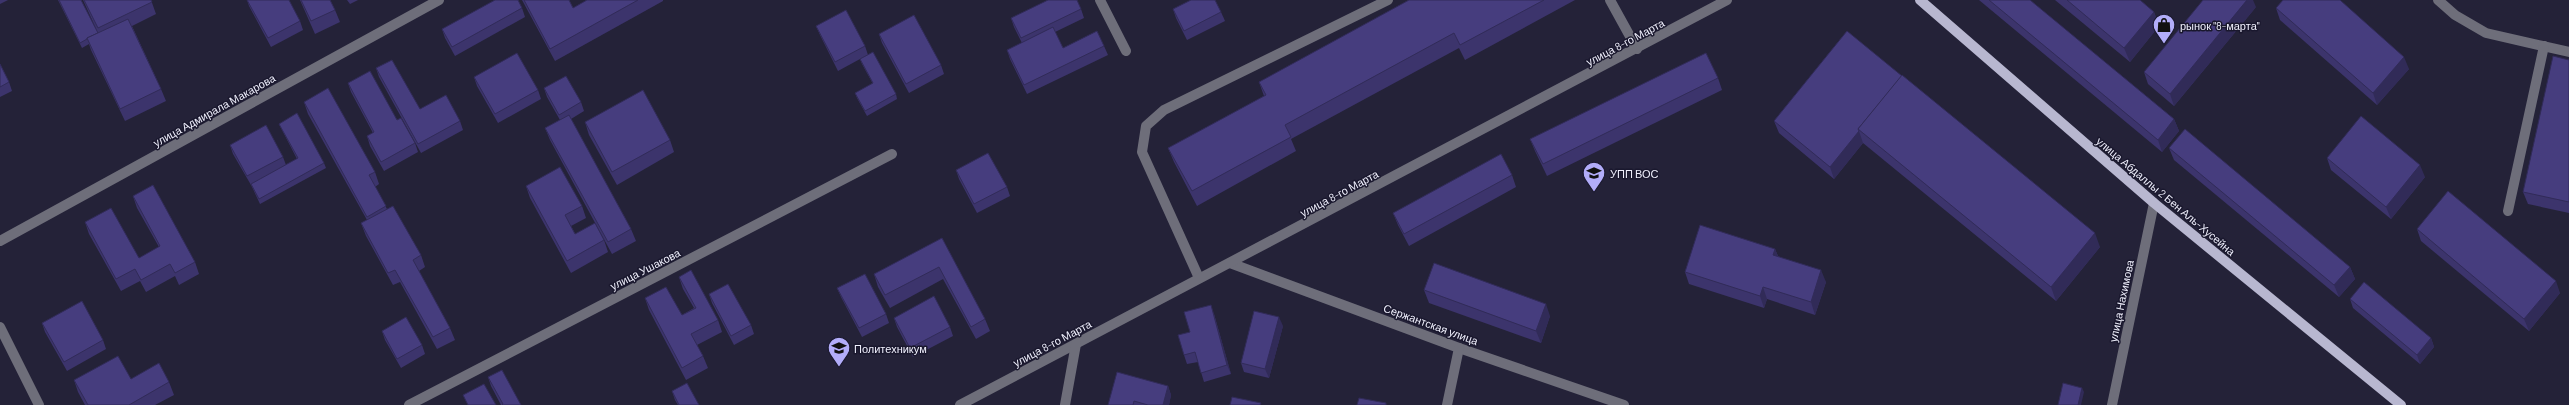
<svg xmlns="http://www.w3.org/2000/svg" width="2569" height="405" font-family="Barlow,sans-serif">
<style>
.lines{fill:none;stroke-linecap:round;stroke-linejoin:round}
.minor{stroke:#6e6e7a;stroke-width:10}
.major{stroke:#b8b7d0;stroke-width:10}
.wall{fill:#3c346c}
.shaded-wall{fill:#312b58}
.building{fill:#463d7e;stroke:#312b58}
.labels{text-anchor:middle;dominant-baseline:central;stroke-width:3;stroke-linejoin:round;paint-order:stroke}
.poi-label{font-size:11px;fill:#f0f0fd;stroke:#1a182e;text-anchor:start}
.street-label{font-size:11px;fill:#f0f0fd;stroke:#1a182e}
</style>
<rect width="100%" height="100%" fill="#242238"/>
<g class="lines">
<g class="minor">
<path d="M1100 0 1126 51"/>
<path d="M1610 0 1637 49"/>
<path d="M2438 0 2455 15 2486 33 2569 52"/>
<path d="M2508 211 2544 46"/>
<path d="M0 241 439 0"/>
<path d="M1230 263 1459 348 1624 405"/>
<path d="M1199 278 1142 152 1146 126 1164 110 1388 0"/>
<path d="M0 327 39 405"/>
<path d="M409 405 892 154"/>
<path d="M960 405 1727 0"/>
<path d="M1065 405 1076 344"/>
<path d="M1447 405 1459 348"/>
<path d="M2112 405 2154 203"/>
</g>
<path class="major" d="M1920 0 2154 203 2401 405"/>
</g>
<g class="wall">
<path d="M0 0H8L0 4Z"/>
<path d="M58 0H81L98 33 83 0H151L156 14 132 26 161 89 166 101 125 121 91 50 89 44 82 48Z"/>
<path d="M247 0 300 21 303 30 271 47 249 6Z"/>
<path d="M300 0H330L335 10 340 22 315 34Z"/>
<path d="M347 0H358L350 4Z"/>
<path d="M522 0H569L573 8 587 0H663V1L555 61Z"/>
<path d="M1409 0H1575L1465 60 1459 48 1291 139 1296 151 1197 206 1174 162 1168 148 1264 96 1259 82Z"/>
<path d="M1979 0H2030L2174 119 2179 131 2162 152Z"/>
<path d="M2055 0H2140L2154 12 2159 26 2130 62Z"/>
<path d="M2256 7 2174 106 2148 84 2144 72Z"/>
<path d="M522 8 525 17 455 56 445 38 442 29Z"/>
<path d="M2276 8 2409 69 2377 105 2280 20Z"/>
<path d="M1081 9 1084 18 1055 32 1063 48 1104 46 1108 55 1027 94 1010 59 1007 50 1022 43 1014 27 1011 18Z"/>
<path d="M1173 9 1221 12 1225 21 1187 40 1176 18Z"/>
<path d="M816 26 865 46 868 55 896 94 897 99 867 116 857 98 855 93 873 84 862 64 860 59 838 71 820 35Z"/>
<path d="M1847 31 2100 247 2056 301 1863 143 1834 179 1779 133 1774 121Z"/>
<path d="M879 34 941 65 944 74 909 93 882 43Z"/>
<path d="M2569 60V213L2528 204 2523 192Z"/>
<path d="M0 64 9 82 12 91 0 97Z"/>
<path d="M376 68 420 109 460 121 463 130 421 153 379 77Z"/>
<path d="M474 77 538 90 541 99 498 123 477 86Z"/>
<path d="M1718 78 1722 90 1547 176 1535 151 1530 139Z"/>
<path d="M348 83 415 143 418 152 384 171 370 146 367 136 373 133 351 92Z"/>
<path d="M544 88 581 102 584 111 571 119 631 229 636 241 612 254 550 140 545 128 560 120 547 97Z"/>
<path d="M304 102 375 172 379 184 375 187 387 209 421 255 425 267 419 271 450 328 455 340 437 349 400 282 393 285 366 236 361 223 367 220 308 114Z"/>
<path d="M585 122 670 140 674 152 617 185 589 135Z"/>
<path d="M279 124 324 163 326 168 260 204 253 189 251 185 233 154 230 145 283 157 286 165 297 159 281 128Z"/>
<path d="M2169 148 2350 267 2355 279 2339 297 2174 160Z"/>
<path d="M2327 158 2425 177 2391 219 2331 170Z"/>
<path d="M956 170 1007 187 1010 196 977 213 959 179Z"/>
<path d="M1512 175 1516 187 1409 246 1398 225 1393 213Z"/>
<path d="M526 186 582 206 586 218 571 226 575 234 604 240 608 252 571 273 530 198Z"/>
<path d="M133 196 195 262 199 274 179 285 175 276 146 292 140 281 121 291 89 234 85 222 139 258 159 247 137 208Z"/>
<path d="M2417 229 2560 293 2529 331 2421 241Z"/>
<path d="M942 238 985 319 990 331 976 339 943 279 890 308 878 287 874 274Z"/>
<path d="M1775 249 1778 256 1826 282 1815 315 1767 299 1764 308 1689 284 1685 272Z"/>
<path d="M679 277 718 320 722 332 697 345 703 356 708 368 686 380 649 310 645 298 682 315 694 308 683 289Z"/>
<path d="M837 288 886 314 889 323 862 337 841 297Z"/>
<path d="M1424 290 1550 316 1541 343 1429 303Z"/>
<path d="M709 294 751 325 754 334 734 345 712 303Z"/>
<path d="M2350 299 2431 338 2434 347 2420 364 2353 308Z"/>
<path d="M1214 314 1231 374 1204 382 1198 362 1187 364 1184 355Z"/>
<path d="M894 318 950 327 953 336 913 357 897 327Z"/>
<path d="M42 323 103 340 106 349 67 371 45 332Z"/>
<path d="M1283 326 1269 378 1244 372 1241 363Z"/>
<path d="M382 331 422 345 425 354 401 368 385 340Z"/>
<path d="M488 377 521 405H501L491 386Z"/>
<path d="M131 379 169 382 174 395 155 405H85L78 392 74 380Z"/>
<path d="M1168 386 1171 395 1169 405H1108Z"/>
<path d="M672 391 699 405H678L675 400Z"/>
</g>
<g class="shaded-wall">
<path d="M2247 0H2253L2256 7 2174 106 2170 94Z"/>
<path d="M2154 12 2159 26 2130 62 2124 48Z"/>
<path d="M2404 57 2409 69 2377 105 2373 93Z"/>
<path d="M2174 119 2179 131 2162 152 2158 140Z"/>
<path d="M1859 131 1863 143 1834 179 1830 167Z"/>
<path d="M2420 165 2425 177 2391 219 2386 207Z"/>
<path d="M2095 233 2100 247 2056 301 2051 287Z"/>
<path d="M1775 249 1780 261 1773 255Z"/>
<path d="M2350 267 2355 279 2339 297 2334 285Z"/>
<path d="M1821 270 1826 282 1815 315 1811 302Z"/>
<path d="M2556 281 2560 293 2529 331 2524 319Z"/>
<path d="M1763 287 1767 299 1764 308 1760 296Z"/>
<path d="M1546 304 1550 316 1541 343 1536 331Z"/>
<path d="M1211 305 1214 314 1231 374 1227 365Z"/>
<path d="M1279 317 1283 326 1269 378 1265 369Z"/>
<path d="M2431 338 2434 347 2420 364 2417 355Z"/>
<path d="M1168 386 1171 395 1169 405H1163Z"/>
<path d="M2082 388 2084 392 2081 405H2078Z"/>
</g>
<g class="building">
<path d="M59 0H81L98 33 87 38V39L80 43Z"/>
<path d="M84 0H151L152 2 98 28Z"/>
<path d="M247 0H289L300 21 268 38Z"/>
<path d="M301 0H330L335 10 311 21Z"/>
<path d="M495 0H518L522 8 452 47 442 29Z"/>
<path d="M524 0H569L573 8 587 0H638L550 49Z"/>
<path d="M1048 0H1077L1081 9 1021 38 1011 18Z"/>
<path d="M1191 0H1215L1221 12 1184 31 1173 9Z"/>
<path d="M1409 0H1544L1460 45 1454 33 1285 125 1291 137 1192 191 1168 148 1266 95 1259 82Z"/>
<path d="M1989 0H2030L2174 119 2158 140Z"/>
<path d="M2067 0H2140L2154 12 2124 48Z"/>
<path d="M2203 0H2247L2170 94 2144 72Z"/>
<path d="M2283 0H2340L2404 57 2373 93 2276 8Z"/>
<path d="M846 10 865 46 835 62 816 26Z"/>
<path d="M914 15 941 65 906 84 879 34Z"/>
<path d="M128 19 161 89 120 109 87 38Z"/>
<path d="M1053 27 1063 48 1097 31 1104 46 1024 85 1007 50Z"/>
<path d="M1847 31 1902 76 1858 129 1859 131 1830 167 1774 121Z"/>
<path d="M873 52 896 94 865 111 855 93 873 83 860 59Z"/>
<path d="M517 53 538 90 495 114 474 77Z"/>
<path d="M1706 53 1718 78 1543 164 1530 139Z"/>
<path d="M2553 56 2569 60V202L2523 192Z"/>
<path d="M392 60 420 109 446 95 460 121 418 144 376 68Z"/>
<path d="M0 64 9 82 0 87Z"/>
<path d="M370 71 397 120 401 118 415 143 381 162 367 136 374 132 348 83Z"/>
<path d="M1902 75 2095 233 2051 287 1858 129Z"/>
<path d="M566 76 581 102 559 115 544 88Z"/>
<path d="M328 88 375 172 369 175 386 206 367 217 304 102Z"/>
<path d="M643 90 670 140 612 172 585 122Z"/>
<path d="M297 113 324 163 259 199 251 184 298 158 279 124Z"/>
<path d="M569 115 631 229 608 242 545 128Z"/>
<path d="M2361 116 2420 165 2386 207 2327 158Z"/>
<path d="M266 125 283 157 247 176 230 145Z"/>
<path d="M2185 129 2350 267 2334 285 2169 148Z"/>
<path d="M988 153 1007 187 974 204 956 170Z"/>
<path d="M1501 154 1512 175 1404 234 1393 213Z"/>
<path d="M560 167 582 206 565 215 575 234 595 223 604 240 567 261 526 186Z"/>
<path d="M153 185 195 262 175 273 170 264 141 280 135 269 116 279 85 222 111 208 139 258 160 246 133 196Z"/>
<path d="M2448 191 2556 281 2524 319 2417 229Z"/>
<path d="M393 206 421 255 413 260 450 328 433 337 395 270 388 273 361 223Z"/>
<path d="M1700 225 1775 249 1773 255 1821 270 1811 302 1763 287 1760 296 1685 272Z"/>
<path d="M942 238 985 319 971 327 939 267 885 295 874 274Z"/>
<path d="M1434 263 1546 304 1536 331 1424 290Z"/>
<path d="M691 270 718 320 691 334 703 356 682 368 645 298 666 287 682 315 696 308 679 277Z"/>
<path d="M865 274 886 314 859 328 837 288Z"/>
<path d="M2364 282 2431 338 2417 355 2350 299Z"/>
<path d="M728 284 751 325 731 336 709 294Z"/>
<path d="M934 296 950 327 910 348 894 318Z"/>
<path d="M82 301 103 340 64 362 42 323Z"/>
<path d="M1211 305 1227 365 1201 373 1195 352 1184 355 1178 335 1190 332 1184 312Z"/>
<path d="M1254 311 1279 317 1265 369 1241 363Z"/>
<path d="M406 317 422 345 397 359 382 331Z"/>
<path d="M118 356 131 379 159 363 169 382 129 405H88L74 380Z"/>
<path d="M502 370 521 405H502L503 404 488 377Z"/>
<path d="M1117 372 1168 386 1163 405H1148L1134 401 1133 405H1108Z"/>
<path d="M687 383 699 405H679L672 391Z"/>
<path d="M2063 383 2082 388 2078 405H2058Z"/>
<path d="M484 384 496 405H468L463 395Z"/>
<path d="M1232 397 1261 403 1260 405H1230Z"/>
<path d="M1359 398 1386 403V405H1357Z"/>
</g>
<defs>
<g id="shop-pin" transform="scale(1.15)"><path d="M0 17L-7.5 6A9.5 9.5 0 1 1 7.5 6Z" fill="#b2adf9" stroke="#1a182e"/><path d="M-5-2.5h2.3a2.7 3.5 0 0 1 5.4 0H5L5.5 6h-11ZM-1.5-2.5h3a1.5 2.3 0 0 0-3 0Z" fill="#111"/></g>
<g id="university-pin" transform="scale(1.15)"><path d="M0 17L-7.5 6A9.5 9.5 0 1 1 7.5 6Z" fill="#b2adf9" stroke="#1a182e"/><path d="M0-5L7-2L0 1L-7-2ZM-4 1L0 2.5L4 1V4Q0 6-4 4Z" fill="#111"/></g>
</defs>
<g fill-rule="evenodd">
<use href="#shop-pin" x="2164" y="25"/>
<use href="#university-pin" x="1594" y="173"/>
<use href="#university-pin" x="839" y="348"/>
</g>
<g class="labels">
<g class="poi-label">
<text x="2180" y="25">рынок "8-марта"</text>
<text x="1610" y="173">УПП ВОС</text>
<text x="854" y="348">Политехникум</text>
</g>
<g class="street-label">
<text transform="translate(1625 42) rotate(-28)">улица 8-го Марта</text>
<text transform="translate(214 110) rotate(-29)">улица Адмирала Макарова</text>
<text transform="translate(1339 193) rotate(-28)">улица 8-го Марта</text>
<text transform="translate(2166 196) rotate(40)">улица Абдаллы 2 Бен Аль-Хусейна</text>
<text transform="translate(645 269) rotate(-27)">улица Ушакова</text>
<text transform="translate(2121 301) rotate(-78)">улица Нахимова</text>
<text transform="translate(1431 324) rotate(20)">Сержантская улица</text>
<text transform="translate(1052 343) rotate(-28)">улица 8-го Марта</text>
</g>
</g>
</svg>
